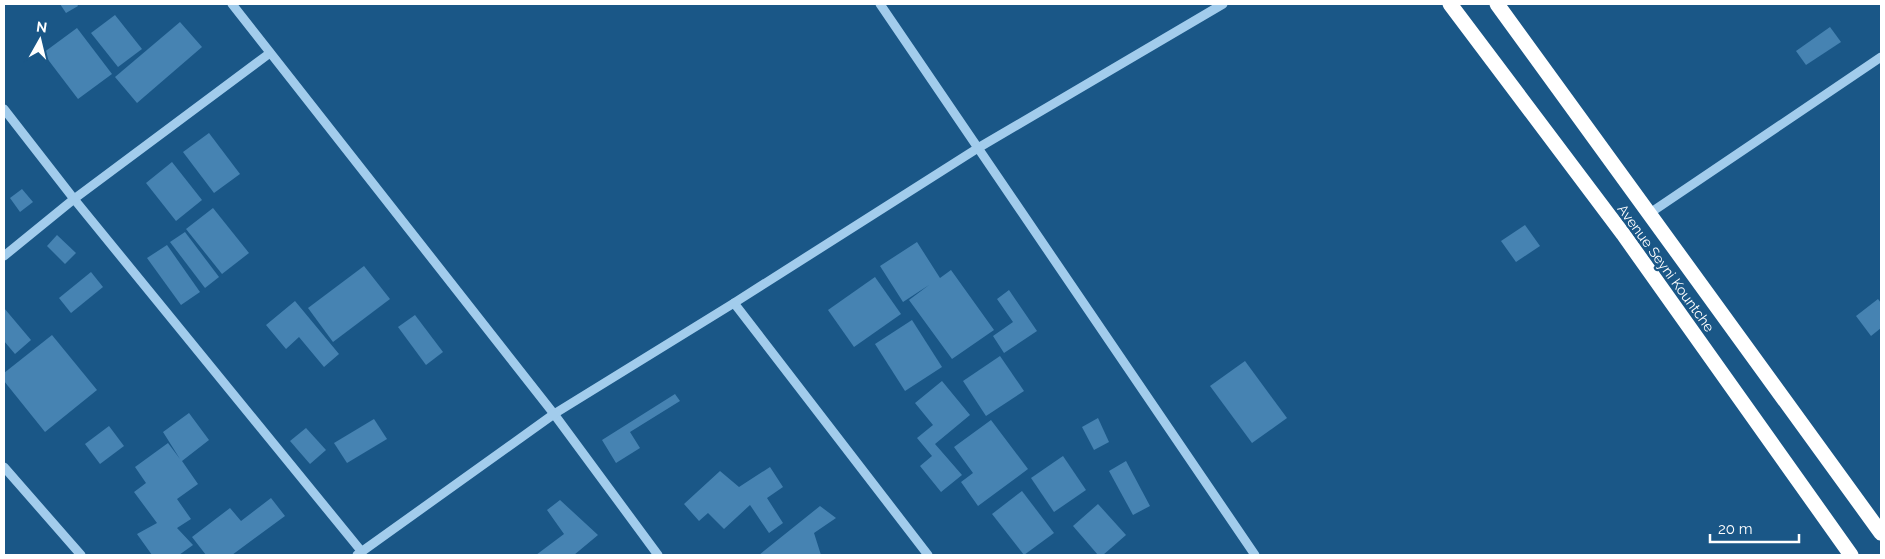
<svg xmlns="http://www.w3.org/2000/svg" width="1885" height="559" font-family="Raleway,sans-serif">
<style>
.building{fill:#4683b2}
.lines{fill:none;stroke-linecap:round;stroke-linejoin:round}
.minor{stroke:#a2ccec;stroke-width:9}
.highway{stroke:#fff;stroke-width:15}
.labels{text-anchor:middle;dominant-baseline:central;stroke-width:4.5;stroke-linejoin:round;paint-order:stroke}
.street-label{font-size:14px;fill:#fff;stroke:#1a5787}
</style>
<rect width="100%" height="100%" fill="#1a5787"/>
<g class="building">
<path d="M60 4H77L78 6 66 13Z"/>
<path d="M115 15 142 49 118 67 91 33Z"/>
<path d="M180 22 202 47 137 103 115 77Z"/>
<path d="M1830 27 1841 42 1806 65 1796 51Z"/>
<path d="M77 28 112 74 78 99 43 53Z"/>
<path d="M209 133 240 174 214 193 183 152Z"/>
<path d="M172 162 202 200 176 221 146 183Z"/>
<path d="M22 189 33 202 20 212 10 198Z"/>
<path d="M213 208 249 253 222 274 186 229Z"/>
<path d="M1525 225 1540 246 1516 262 1501 241Z"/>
<path d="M185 232 219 277 205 288 170 242Z"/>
<path d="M57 235 76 253 65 264 47 246Z"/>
<path d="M917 242 940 278 951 270 994 330 952 359 909 300 929 285 903 302 880 266Z"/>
<path d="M167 245 200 292 181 305 147 258Z"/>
<path d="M364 266 390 299 333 342 308 308Z"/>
<path d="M91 272 103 287 71 313 59 298Z"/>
<path d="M875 277 901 314 854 347 828 310Z"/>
<path d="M1009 290 1037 331 1004 353 993 336 1013 322 997 299Z"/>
<path d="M1878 299 1881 303V328L1871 336 1856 316Z"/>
<path d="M295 301 339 354 324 367 299 337 286 349 266 325Z"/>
<path d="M4 308 31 340 15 354 4 341Z"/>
<path d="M415 315 443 352 426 365 398 327Z"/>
<path d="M912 320 942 367 905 391 875 344Z"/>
<path d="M52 335 97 390 45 432 4 381V373Z"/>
<path d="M1000 356 1024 391 986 416 963 381Z"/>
<path d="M1245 361 1287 418 1252 443 1210 386Z"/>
<path d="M942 381 970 415 935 444 962 475 941 492 920 466 932 456 917 438 933 425 915 403Z"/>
<path d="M675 394 680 401 630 432 640 448 616 463 602 440Z"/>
<path d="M189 413 209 440 182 461 198 484 177 499 191 519 177 528 193 545 179 555H152L137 534 157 523 134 492 146 483 135 467 168 443 180 459 163 432Z"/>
<path d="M1098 418 1109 442 1094 450 1082 427Z"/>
<path d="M374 419 387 439 347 463 334 443Z"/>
<path d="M991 420 1028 469 978 506 961 482 973 473 954 447Z"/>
<path d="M109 426 124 446 100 464 85 444Z"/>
<path d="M306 428 326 450 310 464 290 441Z"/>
<path d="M1063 456 1086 490 1054 512 1031 478Z"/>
<path d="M1126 461 1150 506 1133 515 1109 471Z"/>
<path d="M770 467 783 487 767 498 783 523 769 533 750 505 724 529 708 513 699 521 684 504 720 471 739 487Z"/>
<path d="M1022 491 1054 533 1024 555 992 514Z"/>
<path d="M271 498 285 516 232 555H206L192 537 230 508 241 521Z"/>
<path d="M560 500 598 535 574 555H536L564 534 547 510Z"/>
<path d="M1098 504 1126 535 1103 555H1098L1073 526Z"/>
<path d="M820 506 836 518 814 533 821 555H759Z"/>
</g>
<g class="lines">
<g class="minor">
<path d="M232 4 554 414 658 555"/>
<path d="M880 4 1255 555"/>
<path d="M4 109 74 199 362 552"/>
<path d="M1650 213 1881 57"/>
<path d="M4 256 74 199 270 53"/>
<path d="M734 303 928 555"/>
<path d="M4 467 81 555"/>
<path d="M357 555 554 414 734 303 978 148 1223 4"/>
</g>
<g class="highway">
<path d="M1450 4 1623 234 1851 555"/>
<path d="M1497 4 1881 533"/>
</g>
</g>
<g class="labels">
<g class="street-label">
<text transform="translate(1666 268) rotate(54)">Avenue Seyni Kountche</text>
</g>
</g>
<rect width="1885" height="559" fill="none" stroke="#ffffff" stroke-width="10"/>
<g transform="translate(40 40) rotate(8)" stroke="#1a5787" stroke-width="4" paint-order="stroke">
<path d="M0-4L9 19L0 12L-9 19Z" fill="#ffffff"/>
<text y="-8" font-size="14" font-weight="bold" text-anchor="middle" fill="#ffffff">N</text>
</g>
<path d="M1710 534v8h89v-8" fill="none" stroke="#ffffff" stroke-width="2.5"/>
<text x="1718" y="534" font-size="15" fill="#ffffff" stroke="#1a5787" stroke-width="4" paint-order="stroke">20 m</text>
</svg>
